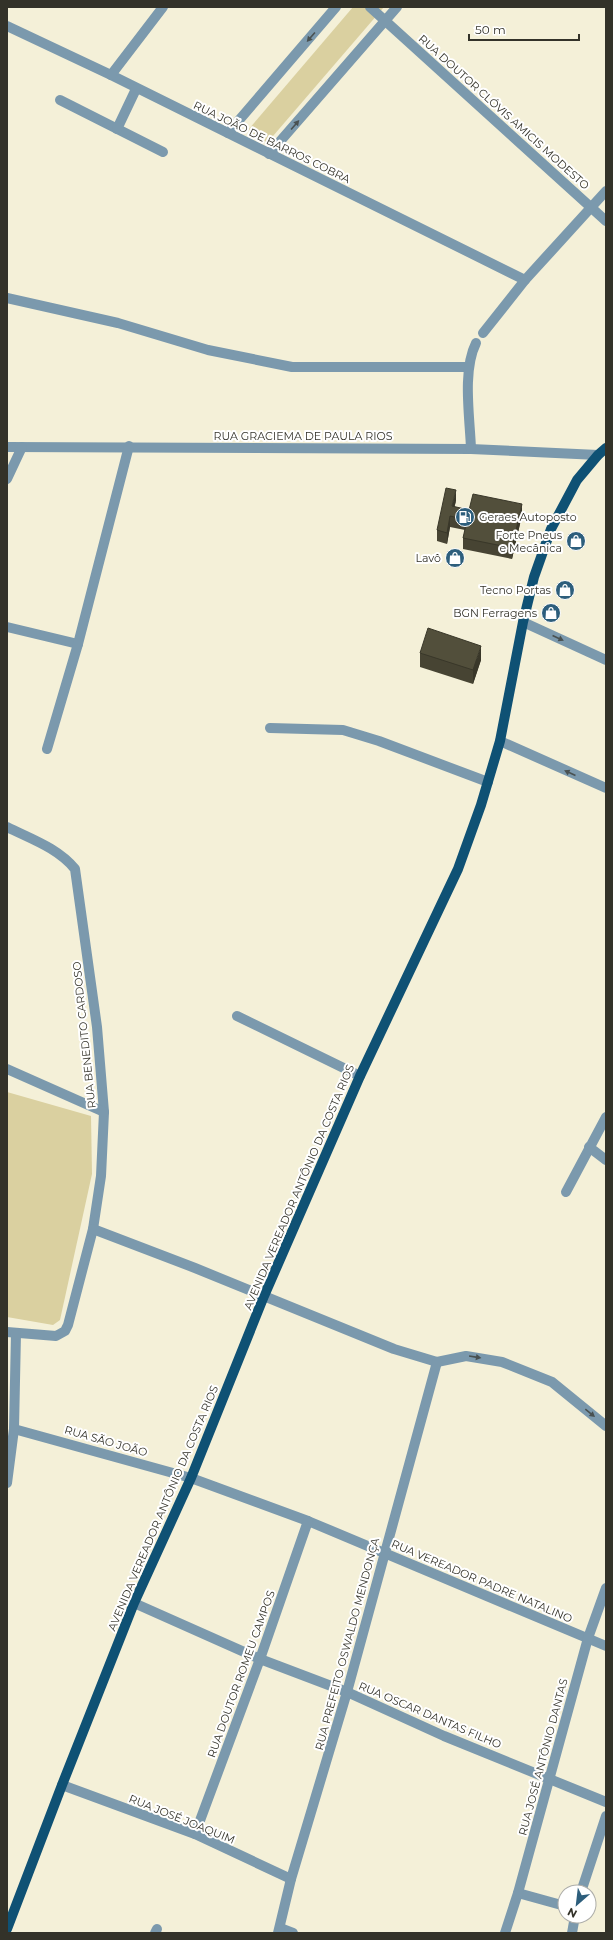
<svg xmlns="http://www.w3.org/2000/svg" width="613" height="1940" font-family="Montserrat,sans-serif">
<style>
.green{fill:#dad0a0}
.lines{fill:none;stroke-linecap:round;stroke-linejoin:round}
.minor{stroke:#7b99ad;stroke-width:10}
.major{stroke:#0f5174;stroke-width:10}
.wall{fill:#474433}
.shaded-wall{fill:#393729}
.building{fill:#524f3b;stroke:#393729}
.oneway{fill:#495151}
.labels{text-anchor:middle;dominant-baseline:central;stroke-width:4;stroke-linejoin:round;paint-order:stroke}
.street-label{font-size:11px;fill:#333229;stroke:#fff}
.poi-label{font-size:11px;fill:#333229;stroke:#fff;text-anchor:end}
</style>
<rect width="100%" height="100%" fill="#f4f0d8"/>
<g class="green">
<path d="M353 7H384L267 143 248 130Z"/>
<path d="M7 1092 91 1116 92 1174 60 1320 53 1325 7 1317Z"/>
</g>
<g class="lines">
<g class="minor">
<path d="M370 7 606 221"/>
<path d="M7 26 111 75 525 280"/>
<path d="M111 75 163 7"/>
<path d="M60 100 163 152"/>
<path d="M117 129 136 89"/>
<path d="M228 133 336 7"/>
<path d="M269 154 397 7"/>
<path d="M7 298 118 323 208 350 292 367H468"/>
<path d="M483 333 525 280 606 191"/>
<path d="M7 447 471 449 598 455"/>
<path d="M471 449C470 418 462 371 476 343"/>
<path d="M7 479 22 447"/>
<path d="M523 622 606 660"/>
<path d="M7 627 78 644"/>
<path d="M270 728 343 730 379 741 488 782"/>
<path d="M500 741 606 788"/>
<path d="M47 749 78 644 129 446"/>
<path d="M7 827C31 839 58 848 75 869L97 1027 104 1112 101 1176 93 1229 68 1325 65 1331 56 1336 7 1332"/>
<path d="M237 1016 360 1076"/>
<path d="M7 1069 104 1112"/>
<path d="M589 1147 606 1160"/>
<path d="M566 1192 606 1117"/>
<path d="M93 1229 195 1268 394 1349 437 1362 466 1356 502 1362 552 1382 606 1426"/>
<path d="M14 1429 191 1478 308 1521 606 1646"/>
<path d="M7 1483 14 1429 16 1333"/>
<path d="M134 1603 260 1659 347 1692 444 1736 606 1802"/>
<path d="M62 1785 195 1834 291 1879"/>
<path d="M195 1834 260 1659 308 1521"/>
<path d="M581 1892 606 1816"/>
<path d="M518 1893 565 1906"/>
<path d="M280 1928 293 1933"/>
<path d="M155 1933 157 1929"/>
<path d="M278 1933 291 1879 347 1692 437 1362"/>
<path d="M505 1933 518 1893 588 1638 606 1588"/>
<path d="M572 1933 575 1916"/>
</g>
<path class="major" d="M7 1929 62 1785 134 1603 191 1478 264 1296 360 1076 458 869 481 805 500 741 523 622 534 577 551 529 577 480 598 455 606 448"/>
</g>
<g class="wall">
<path d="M456 501 454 507 469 510 522 515 512 559 463 549V538L465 530 450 527 447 544 437 541V530Z"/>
<path d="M420 653 481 660 473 684 420 667Z"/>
</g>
<g class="shaded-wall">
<path d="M456 490V501L452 517V506Z"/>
<path d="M522 504V515L512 559V548Z"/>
<path d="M450 516V527L447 544V533Z"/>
<path d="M481 646V660L473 684V670Z"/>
</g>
<g class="building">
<path d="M446 488 456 490 452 506 469 510 473 494 522 504 512 548 463 538 467 520 450 516 447 533 437 530Z"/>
<path d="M428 628 481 646 473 670 420 653Z"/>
</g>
<defs><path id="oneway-solid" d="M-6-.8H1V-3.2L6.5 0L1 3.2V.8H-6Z"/></defs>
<g class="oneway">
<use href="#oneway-solid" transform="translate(311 37) rotate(131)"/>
<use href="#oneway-solid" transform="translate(295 125) rotate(-49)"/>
<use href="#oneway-solid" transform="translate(558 638) rotate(25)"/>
<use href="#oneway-solid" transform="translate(570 773) rotate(-156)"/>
<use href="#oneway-solid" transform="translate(475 1357) rotate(9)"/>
<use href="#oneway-solid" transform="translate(590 1413) rotate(39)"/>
</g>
<defs>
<g id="fuel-disc" transform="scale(1)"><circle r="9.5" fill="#2d5e7c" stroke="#fff"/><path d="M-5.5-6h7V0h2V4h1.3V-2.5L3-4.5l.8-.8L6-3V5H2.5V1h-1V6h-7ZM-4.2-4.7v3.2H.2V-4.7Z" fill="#fff"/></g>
<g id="shop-disc" transform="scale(1)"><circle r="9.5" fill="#2d5e7c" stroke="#fff"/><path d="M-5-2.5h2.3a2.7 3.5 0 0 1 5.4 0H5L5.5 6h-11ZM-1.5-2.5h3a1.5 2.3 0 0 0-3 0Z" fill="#fff"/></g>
</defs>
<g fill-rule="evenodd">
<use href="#fuel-disc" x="465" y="517"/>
<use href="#shop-disc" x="576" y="541"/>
<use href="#shop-disc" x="455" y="558"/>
<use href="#shop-disc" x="565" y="590"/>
<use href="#shop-disc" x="551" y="613"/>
</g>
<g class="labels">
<g class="street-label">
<text transform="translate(504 112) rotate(42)">RUA DOUTOR CLÓVIS AMICIS MODESTO</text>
<text transform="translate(272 142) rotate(26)">RUA JOÃO DE BARROS COBRA</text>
<text x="303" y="436">RUA GRACIEMA DE PAULA RIOS</text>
<text transform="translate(84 1035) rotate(-96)">RUA BENEDITO CARDOSO</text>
<text transform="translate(299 1187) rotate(-67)">AVENIDA VEREADOR ANTÔNIO DA COSTA RIOS</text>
<text transform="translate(106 1441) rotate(16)">RUA SÃO JOÃO</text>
<text transform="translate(163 1508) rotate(-67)">AVENIDA VEREADOR ANTÔNIO DA COSTA RIOS</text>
<text transform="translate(482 1581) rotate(23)">RUA VEREADOR PADRE NATALINO</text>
<text transform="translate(347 1644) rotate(-75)">RUA PREFEITO OSWALDO MENDONÇA</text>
<text transform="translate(241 1674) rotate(-70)">RUA DOUTOR ROMEU CAMPOS</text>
<text transform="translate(430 1715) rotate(23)">RUA OSCAR DANTAS FILHO</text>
<text transform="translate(543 1757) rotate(-75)">RUA JOSÉ ANTÔNIO DANTAS</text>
<text transform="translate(182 1819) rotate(22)">RUA JOSÉ JOAQUIM</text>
</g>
<g class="poi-label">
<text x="479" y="517" text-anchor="start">Geraes Autoposto</text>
<text x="562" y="535">Forte Pneus<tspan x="562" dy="13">e Mecânica</tspan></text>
<text x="441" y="558">Lavô</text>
<text x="551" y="590">Tecno Portas</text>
<text x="537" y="613">BGN Ferragens</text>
</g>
</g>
<rect width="613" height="1940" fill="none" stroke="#333229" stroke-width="16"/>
<g transform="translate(577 1904) rotate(208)"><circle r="19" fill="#ffffff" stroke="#adada9"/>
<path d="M0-3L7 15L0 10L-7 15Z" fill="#2d5e7c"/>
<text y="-6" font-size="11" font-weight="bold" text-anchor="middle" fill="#333229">N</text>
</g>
<path d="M469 34v6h110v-6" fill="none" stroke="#333229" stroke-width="2"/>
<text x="475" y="34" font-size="12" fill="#333229" stroke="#ffffff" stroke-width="3" paint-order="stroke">50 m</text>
</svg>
